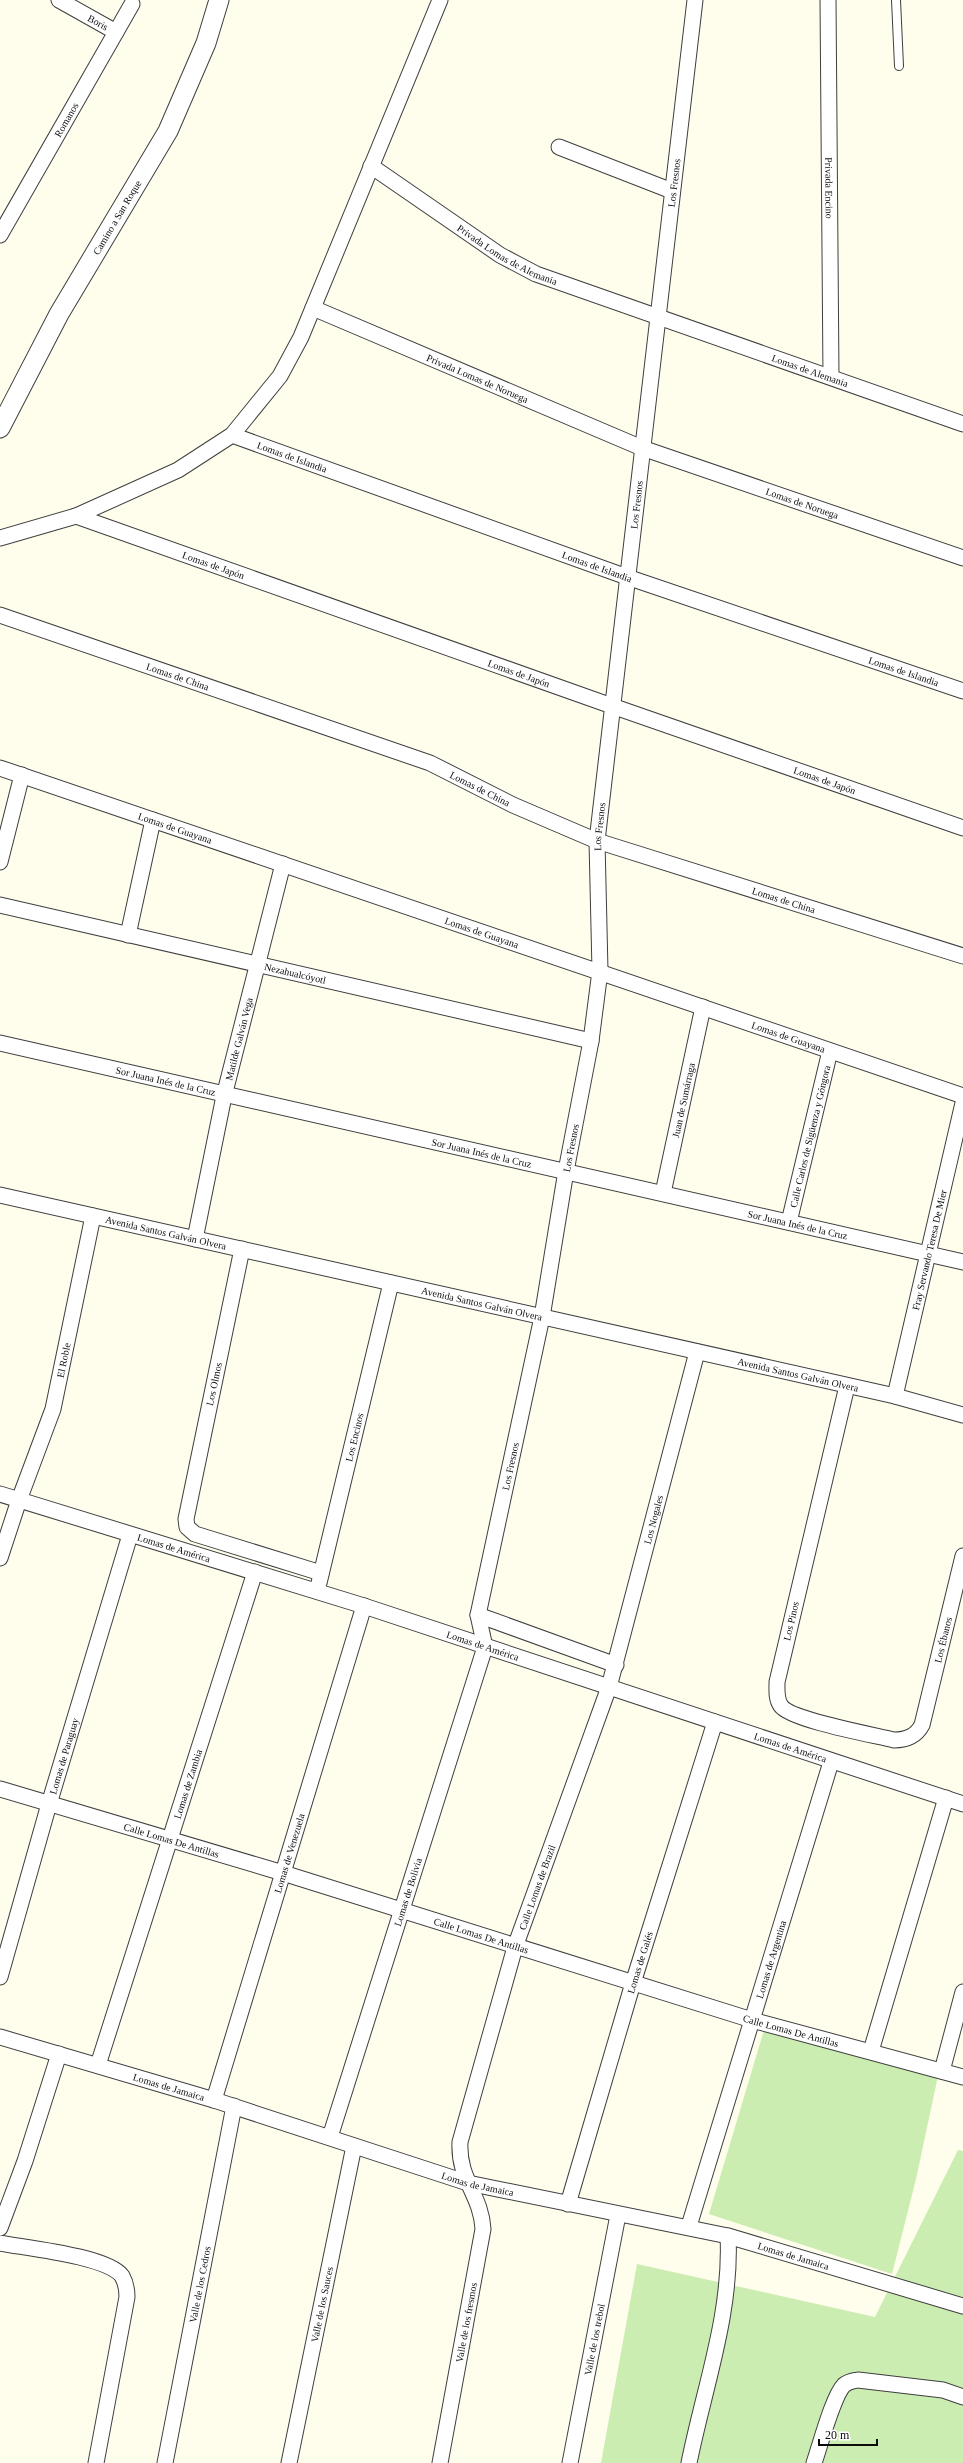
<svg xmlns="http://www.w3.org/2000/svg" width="963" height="2463" font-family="Georgia,serif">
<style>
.green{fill:#cbedb2}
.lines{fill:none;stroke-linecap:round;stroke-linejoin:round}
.service-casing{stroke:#3f3f3f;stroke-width:10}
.minor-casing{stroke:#3f3f3f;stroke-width:17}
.tertiary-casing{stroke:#3f3f3f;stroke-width:21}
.service{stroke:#fff;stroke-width:8}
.minor{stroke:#fff;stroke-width:15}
.tertiary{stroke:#fff;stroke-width:19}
.labels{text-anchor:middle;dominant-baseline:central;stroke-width:4;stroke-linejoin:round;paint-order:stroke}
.street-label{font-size:10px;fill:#0c0c0c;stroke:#fff}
</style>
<rect width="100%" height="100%" fill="#fffdec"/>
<g class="green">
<path d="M764 2030 938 2076 916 2179 892 2274 709 2214Z"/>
<path d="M958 2150 963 2151V2463H601L637 2264 875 2317Z"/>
</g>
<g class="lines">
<g class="service-casing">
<path id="service" d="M896 0 899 66"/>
</g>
<g class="minor-casing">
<g id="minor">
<path id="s1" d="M59 0 116 32"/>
<path id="s2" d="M828 0 831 377"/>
<path d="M559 147 672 191"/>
<path id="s3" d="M371 166 500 255 536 274 963 424"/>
<path id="s4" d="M0 235 132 4"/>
<path id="s5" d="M313 308 642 448 963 558"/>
<path id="s6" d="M232 435 627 577 963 691"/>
<path id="s7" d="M76 516 612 706 963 828"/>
<path d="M0 538 76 516 178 470 232 435 280 376 301 337 440 0"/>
<path id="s8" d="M0 615 430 763 513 805 597 841 963 956"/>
<path id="s9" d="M0 768 963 1096"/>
<path d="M0 862 22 775"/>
<path id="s10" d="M0 905 591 1041"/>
<path d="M128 935 153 820"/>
<path id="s11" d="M0 1043 963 1262"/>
<path id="s12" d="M663 1193 703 1007"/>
<path id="s13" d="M0 1195 895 1396 963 1415"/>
<path id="s14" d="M789 1222 830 1051"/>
<path id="s15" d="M195 1239 224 1096 283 864"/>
<path d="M242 1249 186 1519 187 1527 195 1534 321 1573"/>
<path id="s16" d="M847 1386 777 1682C777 1691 776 1699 781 1706 791 1720 874 1735 894 1740 907 1740 916 1736 922 1725L963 1556"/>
<path id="s17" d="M895 1396 963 1103"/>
<path id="s18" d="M0 1494 364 1606 963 1804"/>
<path id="s19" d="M0 1558 19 1500 53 1409 93 1216"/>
<path id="s20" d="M319 1583 391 1283"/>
<path d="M478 1615 616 1665"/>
<path id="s21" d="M0 1789 283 1873 752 2020 963 2077"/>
<path id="s22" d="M0 1977 49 1804 130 1535"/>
<path id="s23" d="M0 2037 214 2100 468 2183 728 2236 963 2306"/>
<path d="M871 2051 946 1798"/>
<path id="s24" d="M98 2065 255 1572"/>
<path d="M942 2071 963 1992"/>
<path id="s25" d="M214 2100 364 1606"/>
<path id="s26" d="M330 2137 485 1647 478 1615 542 1317 566 1171 591 1041 600 971 597 841 695 0"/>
<path id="s27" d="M568 2204 633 1983 715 1722"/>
<path id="s28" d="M689 2226 831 1762"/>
<path d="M0 2228 25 2161 59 2054"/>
<path d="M0 2243C26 2248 107 2256 122 2276 126 2283 127 2290 127 2297L96 2463"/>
<path id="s29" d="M165 2463 234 2106"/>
<path id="s30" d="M289 2463 354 2146"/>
<path id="s31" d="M440 2463 483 2229C481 2194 458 2180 460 2142L515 1947 609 1687 697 1352"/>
<path id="s32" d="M570 2463 618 2215"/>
<path d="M689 2463C704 2388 732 2313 728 2236"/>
<path d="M814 2463C820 2446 833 2396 844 2385 849 2381 853 2381 858 2380L943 2390 963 2397"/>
</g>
</g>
<g class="tertiary-casing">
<g id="tertiary">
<path id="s33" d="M0 428 59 314 168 131 206 43 219 0"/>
</g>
</g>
<use href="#service" class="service"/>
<use href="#minor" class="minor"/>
<use href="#tertiary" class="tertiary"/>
</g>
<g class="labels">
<g class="street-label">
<text stroke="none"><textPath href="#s1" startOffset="45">Boris</textPath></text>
<text stroke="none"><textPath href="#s4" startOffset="133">Romanos</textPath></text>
<text stroke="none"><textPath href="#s26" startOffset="1995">Los Fresnos</textPath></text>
<text stroke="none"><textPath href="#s2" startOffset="188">Privada Encino</textPath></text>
<text stroke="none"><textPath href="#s33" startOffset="241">Camino a San Roque</textPath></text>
<text stroke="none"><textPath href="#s3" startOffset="163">Privada Lomas de Alemania</textPath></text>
<text stroke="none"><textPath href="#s3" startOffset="488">Lomas de Alemania</textPath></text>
<text stroke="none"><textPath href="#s5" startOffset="179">Privada Lomas de Noruega</textPath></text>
<text stroke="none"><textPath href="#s6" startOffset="64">Lomas de Islandia</textPath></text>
<text stroke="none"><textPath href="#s5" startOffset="527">Lomas de Noruega</textPath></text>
<text stroke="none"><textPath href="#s26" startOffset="1671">Los Fresnos</textPath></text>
<text stroke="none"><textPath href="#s7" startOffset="146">Lomas de Japón</textPath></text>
<text stroke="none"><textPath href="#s6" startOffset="388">Lomas de Islandia</textPath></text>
<text stroke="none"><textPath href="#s6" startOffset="712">Lomas de Islandia</textPath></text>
<text stroke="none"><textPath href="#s7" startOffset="470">Lomas de Japón</textPath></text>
<text stroke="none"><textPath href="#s8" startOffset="188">Lomas de China</textPath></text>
<text stroke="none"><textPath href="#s7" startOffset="794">Lomas de Japón</textPath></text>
<text stroke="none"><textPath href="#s8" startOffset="511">Lomas de China</textPath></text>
<text stroke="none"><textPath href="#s9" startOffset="185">Lomas de Guayana</textPath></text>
<text stroke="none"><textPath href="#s26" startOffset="1347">Los Fresnos</textPath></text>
<text stroke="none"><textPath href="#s8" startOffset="835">Lomas de China</textPath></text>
<text stroke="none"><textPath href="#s9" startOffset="509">Lomas de Guayana</textPath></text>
<text stroke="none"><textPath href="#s10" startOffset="303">Nezahualcóyotl</textPath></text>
<text stroke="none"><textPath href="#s9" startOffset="833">Lomas de Guayana</textPath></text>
<text stroke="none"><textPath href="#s15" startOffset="205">Matilde Galván Vega</textPath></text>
<text stroke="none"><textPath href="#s11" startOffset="170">Sor Juana Inés de la Cruz</textPath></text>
<text stroke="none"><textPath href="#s12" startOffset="95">Juan de Sumárraga</textPath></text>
<text stroke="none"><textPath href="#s14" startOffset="88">Calle Carlos de Sigüenza y Góngora</textPath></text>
<text stroke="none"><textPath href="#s26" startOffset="1023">Los Fresnos</textPath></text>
<text stroke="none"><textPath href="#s11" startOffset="494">Sor Juana Inés de la Cruz</textPath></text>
<text stroke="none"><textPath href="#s11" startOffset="818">Sor Juana Inés de la Cruz</textPath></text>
<text stroke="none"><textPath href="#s13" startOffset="170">Avenida Santos Galván Olvera</textPath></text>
<text stroke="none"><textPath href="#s17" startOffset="150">Fray Servando Teresa De Mier</textPath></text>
<text stroke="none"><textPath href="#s13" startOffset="494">Avenida Santos Galván Olvera</textPath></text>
<text stroke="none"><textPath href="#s19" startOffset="208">El Roble</textPath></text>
<text stroke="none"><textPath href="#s13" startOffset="818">Avenida Santos Galván Olvera</textPath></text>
<text transform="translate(214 1384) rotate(-78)">Los Olmos</text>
<text stroke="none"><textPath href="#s20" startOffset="150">Los Encinos</textPath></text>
<text stroke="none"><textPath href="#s26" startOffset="699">Los Fresnos</textPath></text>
<text stroke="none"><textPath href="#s31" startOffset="981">Los Nogales</textPath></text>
<text stroke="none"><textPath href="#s18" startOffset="182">Lomas de América</textPath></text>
<text transform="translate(791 1621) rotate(-77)">Los Pinos</text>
<text stroke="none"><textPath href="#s16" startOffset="569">Los Ébanos</textPath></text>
<text stroke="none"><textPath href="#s18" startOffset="506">Lomas de América</textPath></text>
<text stroke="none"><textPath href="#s18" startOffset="830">Lomas de América</textPath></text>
<text stroke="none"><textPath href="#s22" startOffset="230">Lomas de Paraguay</textPath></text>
<text stroke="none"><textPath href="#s24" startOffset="295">Lomas de Zambia</textPath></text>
<text stroke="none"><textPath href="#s21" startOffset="179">Calle Lomas De Antillas</textPath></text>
<text stroke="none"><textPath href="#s25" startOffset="258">Lomas de Venezuela</textPath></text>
<text stroke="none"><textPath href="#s31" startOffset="595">Calle Lomas de Brazil</textPath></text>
<text stroke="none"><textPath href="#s26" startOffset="257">Lomas de Bolivia</textPath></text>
<text stroke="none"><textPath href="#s21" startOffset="503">Calle Lomas De Antillas</textPath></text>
<text stroke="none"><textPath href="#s28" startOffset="279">Lomas de Argentina</textPath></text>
<text stroke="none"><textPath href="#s27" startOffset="252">Lomas de Galés</textPath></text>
<text stroke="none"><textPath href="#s21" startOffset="827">Calle Lomas De Antillas</textPath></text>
<text stroke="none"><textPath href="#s23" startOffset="176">Lomas de Jamaica</textPath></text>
<text stroke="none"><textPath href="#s23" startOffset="500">Lomas de Jamaica</textPath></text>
<text stroke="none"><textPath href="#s23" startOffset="824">Lomas de Jamaica</textPath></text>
<text stroke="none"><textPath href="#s29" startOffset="182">Valle de los Cedros</textPath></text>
<text stroke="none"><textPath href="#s30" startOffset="162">Valle de los Sauces</textPath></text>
<text stroke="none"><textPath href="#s31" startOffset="143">Valle de los fresmos</textPath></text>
<text stroke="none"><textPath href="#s32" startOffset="126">Valle de los trebol</textPath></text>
</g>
</g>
<path d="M819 2439v6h58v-6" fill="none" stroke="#0c0c0c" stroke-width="2"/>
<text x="825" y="2439" font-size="12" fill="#0c0c0c" stroke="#ffffff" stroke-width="3" paint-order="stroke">20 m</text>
</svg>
